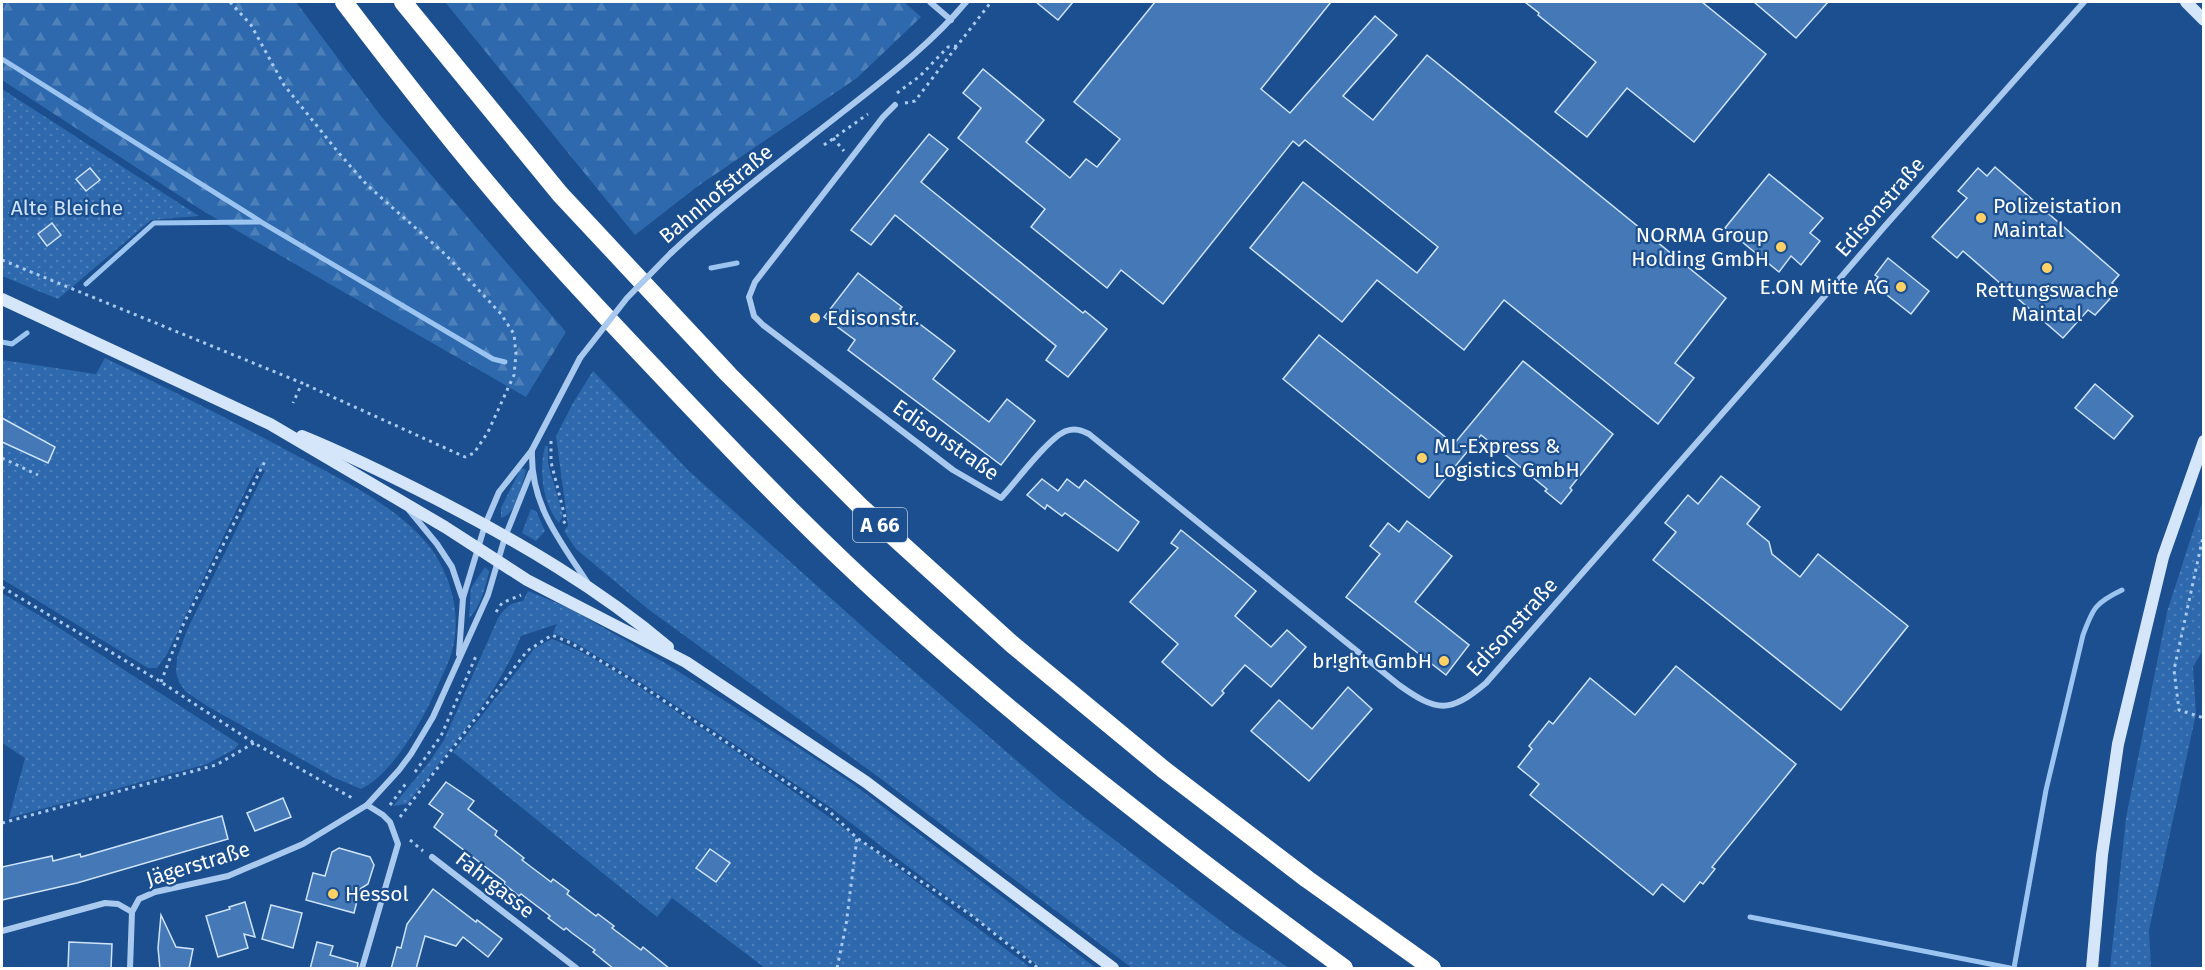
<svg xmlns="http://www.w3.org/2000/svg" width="2205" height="970" font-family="'Fira Sans',sans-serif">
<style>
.grass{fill:url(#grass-dots)}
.forest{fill:url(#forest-firs)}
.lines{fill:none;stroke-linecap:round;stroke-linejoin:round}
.stream{stroke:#9cc4f0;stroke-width:5}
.building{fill:#4478b7;stroke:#cfe3fa;stroke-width:1.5}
.path{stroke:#a9c9ee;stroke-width:3;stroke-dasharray:3 4.5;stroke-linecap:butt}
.street{stroke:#a9c9ee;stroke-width:6}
.secondary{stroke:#d6e6fa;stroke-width:12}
.highway{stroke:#fff;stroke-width:18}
.street-bridge{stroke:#a9c9ee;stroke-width:6}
.poi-dot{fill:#ffd166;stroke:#1b4f8f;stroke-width:2}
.labels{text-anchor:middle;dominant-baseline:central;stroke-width:4.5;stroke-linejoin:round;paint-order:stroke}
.shield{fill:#1b4f8f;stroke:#bbcadd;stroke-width:1.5}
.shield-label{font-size:20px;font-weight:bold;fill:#fff}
.street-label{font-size:21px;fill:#fff;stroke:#1b4f8f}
.poi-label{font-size:21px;fill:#fff;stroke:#1b4f8f;text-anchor:start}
.park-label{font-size:21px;fill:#cfe3fa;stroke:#1b4f8f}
</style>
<defs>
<pattern id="grass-dots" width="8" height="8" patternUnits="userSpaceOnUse" patternTransform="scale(1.5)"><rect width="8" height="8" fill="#2e69ad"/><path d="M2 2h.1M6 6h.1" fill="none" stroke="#4d80b9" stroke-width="1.8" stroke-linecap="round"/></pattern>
<pattern id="forest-firs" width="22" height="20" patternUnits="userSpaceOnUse" patternTransform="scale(1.5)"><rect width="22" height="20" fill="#2e69ad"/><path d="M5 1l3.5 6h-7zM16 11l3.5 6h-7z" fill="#4d80b9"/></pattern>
</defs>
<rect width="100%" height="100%" fill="#1b4f8f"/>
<g class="grass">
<path d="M2 89 199 216 151 220 58 299 2 276Z"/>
<path d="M105 358C166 388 228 418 288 451 336 477 414 512 440 563 453 587 459 616 454 642 452 656 444 672 438 685 425 717 392 775 361 789L335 778 207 706 185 691 179 682 176 672 177 658 187 630 265 471 257 467 167 654 157 668H148L2 579V360L96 374Z"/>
<path d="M593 371 690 472 872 635 1061 799 1231 929 1289 968H1132L877 776 648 609 576 549 564 531 568 526 556 436 573 403Z"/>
<path d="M545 446H548V464L563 515 559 523C542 503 539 470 545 446Z"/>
<path d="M521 468 526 470C521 486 518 513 501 518V508Z"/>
<path d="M2203 500V650L2193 667 2196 714 2149 930 2151 968H2110L2126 818 2167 612Z"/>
<path d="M531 509 536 511 545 531 536 541 522 533Z"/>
<path d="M485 567 489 571C486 585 480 608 469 618L471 588Z"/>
<path d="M528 591 569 608 665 663 802 750 853 784 1096 968H1041L830 807 640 682 572 641 553 633 557 624 521 636C497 696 447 752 407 804L393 806 430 761 444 740 498 618C505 607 511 603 523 601Z"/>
<path d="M2 593 50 622 239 744 235 749 207 764 9 818 25 758 2 743Z"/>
<path d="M552 639C599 657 646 692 689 720 807 797 918 884 1031 968H765L672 898 657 917 453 752 535 648Z"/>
</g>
<g class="forest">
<path d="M2 2H296L380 115 566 332 526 397 203 211 2 80Z"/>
<path d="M445 2H904L921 17 857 78 698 186 635 235Z"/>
</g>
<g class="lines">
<g class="stream">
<path d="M2 59 260 221"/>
<path d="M711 268 737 263"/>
<path d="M86 284 154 223 261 222 493 359 505 362"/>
<path d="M2 342 12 344 27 333"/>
<path d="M1750 917 2010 968"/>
<path d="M2014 968 2046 790 2083 635C2093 608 2095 603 2122 590"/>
</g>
</g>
<g class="building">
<path d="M1036 2H1073L1058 20Z"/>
<path d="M1155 2H1331L1261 89 1290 113 1375 16 1397 35 1343 96 1373 120 1427 55 1726 298 1675 363 1694 378 1658 424 1504 300 1464 350 1377 280 1342 322 1250 248 1303 182 1417 273 1438 247 1305 140 1299 146 1293 141 1163 304 1121 270 1107 288 1031 227 1045 209 958 138 981 108 963 93 983 69 1044 120 1026 142 1070 178 1086 159 1097 167 1120 139 1074 102Z"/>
<path d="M1525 2H1702L1766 54 1694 142 1627 88 1587 137 1555 112 1596 62 1538 15 1539 13Z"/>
<path d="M1754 2H1828L1796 38Z"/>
<path d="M929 134 948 149 921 182 1083 313 1085 311 1107 329 1068 377 1046 360 1056 346 895 215 871 245 851 230Z"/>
<path d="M1995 167 2119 275 2112 283 2119 289 2095 315 2088 310 2063 338 1963 251 1957 258 1932 237 1967 198 1958 191 1978 168 1987 176Z"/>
<path d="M90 168 100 180 86 191 76 179Z"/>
<path d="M1769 174 1823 218 1810 233 1820 241 1801 265 1791 256 1779 272 1725 228Z"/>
<path d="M52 223 61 235 47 246 38 234Z"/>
<path d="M1888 258 1929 291 1911 314 1873 284 1878 277 1875 275Z"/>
<path d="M858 273 902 307 900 309 955 351 933 379 989 422 1007 399 1035 421 1001 465 848 350 855 340 824 317Z"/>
<path d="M1319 335 1454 444 1523 361 1613 434 1570 488 1572 490 1561 504 1545 491 1547 489 1481 435 1429 498 1283 379Z"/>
<path d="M2095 384 2133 416 2114 439 2075 408Z"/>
<path d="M2 418 55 447 48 463 2 442Z"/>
<path d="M1721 476 1760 507 1747 524 1769 542 1772 554 1800 577 1818 554 1908 626 1841 710 1653 560 1676 532 1665 523 1688 495 1698 504Z"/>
<path d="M1042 479 1058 491 1067 479 1079 488 1085 480 1139 522 1118 551 1065 513 1062 516 1047 505 1045 509 1027 495Z"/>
<path d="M1407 521 1452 556 1415 602 1469 645 1446 675 1346 597 1380 554 1370 546 1388 523 1399 532Z"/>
<path d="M1181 530 1256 591 1235 616 1271 647 1287 630 1306 647 1271 687 1245 665 1222 691 1224 693 1212 706 1162 662 1178 644 1130 602 1178 548 1171 543Z"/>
<path d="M1676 666 1796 764 1712 867 1715 869 1703 884 1700 882 1684 902 1662 884 1653 895 1530 795 1539 784 1518 767 1532 749 1529 746 1549 721 1553 724 1590 678 1635 715Z"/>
<path d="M1348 687 1372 709 1309 781 1251 731 1279 700 1312 729Z"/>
<path d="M446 782 474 801 468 809 497 831 495 835 524 858 522 860 551 882 553 879 569 891 567 894 596 916 598 914 614 926 612 928 641 950 643 947 670 969H614L593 952 595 950 572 933 566 928 564 930 548 918 550 916 521 894 519 896 504 884 505 882 434 827 443 814 429 804Z"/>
<path d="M283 798 291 817 255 831 247 813Z"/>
<path d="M222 816 228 839 77 883 2 900V867L52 856 53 861 80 854 81 857Z"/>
<path d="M339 848 370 857 374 865 368 884 360 889 354 913 306 900 313 873 325 876 332 852Z"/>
<path d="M710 849 730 863 716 882 696 868Z"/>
<path d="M433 889 476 922 477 920 502 939 488 957 463 937 456 946 425 936 416 969H391L397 947 401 948 407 924Z"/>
<path d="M245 902 255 937 244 934 248 948 218 957 206 916 230 909 229 907Z"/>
<path d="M271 905 302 913 293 948 262 939Z"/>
<path d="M161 915 176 947 193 949 189 969H160L158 948Z"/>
<path d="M69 942 112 944 111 969H68Z"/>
<path d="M317 942 333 946 330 955 358 963 357 969H310Z"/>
</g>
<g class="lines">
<g class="path">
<path d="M230 2 251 25 284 85 338 152 367 185 446 255 501 314 514 334 516 354 514 375 488 432 474 453 465 457 302 383"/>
<path d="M897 93 920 76 948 47 957 46 991 2"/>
<path d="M905 103 915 101 957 46"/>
<path d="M833 138 844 151"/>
<path d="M824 145 868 114"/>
<path d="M2 260 302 383 293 403"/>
<path d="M551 441V462L566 521 562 524"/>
<path d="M2 458 38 475"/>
<path d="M2204 532 2174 670 2179 710 2204 718"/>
<path d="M2 587 161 682 254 743 354 799"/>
<path d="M496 612 502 603 521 595"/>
<path d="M161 682 182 627 266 459"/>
<path d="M415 772 441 736 476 656"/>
<path d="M390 805 407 782"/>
<path d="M400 817 527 651 552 635 571 643 639 684 828 810 857 838 971 915 1038 968"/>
<path d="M2 823 216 765 254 743"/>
<path d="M410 840 423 851"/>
<path d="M837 968 846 925 857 838"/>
</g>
<g class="street">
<path d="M930 2 951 20"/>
<path d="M895 105 883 117 755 282 749 297 754 316 763 325 953 470 1001 498C1015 483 1049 437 1066 431 1075 428 1081 430 1089 434L1399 685C1437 712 1449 714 1486 683L1792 334 1885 226 2084 2"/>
<path d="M671 253C725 202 786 157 844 111 887 77 931 44 966 2"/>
<path d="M532 450C530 504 559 539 587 582"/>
<path d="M409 510 437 544 452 567 462 597"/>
<path d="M459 654 463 598 485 525 499 492 532 450 580 358"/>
<path d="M432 857 576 968"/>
<path d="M2 931 105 903 118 904 132 912"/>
<path d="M130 968 132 912 139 899 155 892 228 876 303 844 367 805 399 770 411 754 433 717 488 595 505 537 531 472"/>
<path d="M362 968 398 844 390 822 383 815 367 805"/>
</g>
<g class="secondary">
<path d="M2186 2 2204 20"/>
<path d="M2 299 270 424 445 527 527 580 686 662 866 782 1113 968"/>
<path d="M302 436C349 455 393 477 438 500 519 542 598 588 668 647"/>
<path d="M2092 968 2102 855 2118 744 2163 557 2204 441"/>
</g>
<g class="highway">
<path d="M344 2C403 80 464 158 528 231 576 286 626 338 676 391 747 466 818 540 895 609 1037 737 1190 855 1344 968"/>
<path d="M403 2 560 194 729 375 862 508 1013 645 1163 769 1307 879 1432 968"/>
</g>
<path class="street-bridge" d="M580 358 627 298 671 253"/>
</g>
<g class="poi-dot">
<circle cx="1981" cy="218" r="6"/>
<circle cx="1781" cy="247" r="6"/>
<circle cx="2047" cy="268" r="6"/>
<circle cx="1901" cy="287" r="6"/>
<circle cx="815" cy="318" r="6"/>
<circle cx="1422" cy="458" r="6"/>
<circle cx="1444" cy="661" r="6"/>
<circle cx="333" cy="894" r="6"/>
</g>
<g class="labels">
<rect class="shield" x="853" y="508" width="54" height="34" rx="4.5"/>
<g class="shield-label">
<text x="880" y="525">A 66</text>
</g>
<g class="street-label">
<text transform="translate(716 194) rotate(-40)">Bahnhofstraße</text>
<text transform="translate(1880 207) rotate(-49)">Edisonstraße</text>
<text transform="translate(946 440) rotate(35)">Edisonstraße</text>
<text transform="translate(1512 627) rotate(-48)">Edisonstraße</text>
<text transform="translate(198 864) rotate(-17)">Jägerstraße</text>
<text transform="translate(495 885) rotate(38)">Fahrgasse</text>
</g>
<g class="poi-label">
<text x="1993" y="206">Polizeistation<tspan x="1993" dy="24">Maintal</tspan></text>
<text x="1769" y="235" text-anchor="end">NORMA Group<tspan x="1769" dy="24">Holding GmbH</tspan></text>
<text x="1889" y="287" text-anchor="end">E.ON Mitte AG</text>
<text x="2047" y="290" text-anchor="middle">Rettungswache<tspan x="2047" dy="24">Maintal</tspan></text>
<text x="827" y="318">Edisonstr.</text>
<text x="1434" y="446">ML-Express &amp;<tspan x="1434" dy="24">Logistics GmbH</tspan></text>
<text x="1432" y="661" text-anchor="end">br!ght GmbH</text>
<text x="345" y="894">Hessol</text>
</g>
<g class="park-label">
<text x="67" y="208">Alte Bleiche</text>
</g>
</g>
<rect width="2205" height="970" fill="none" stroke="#ffffff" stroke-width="6"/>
</svg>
